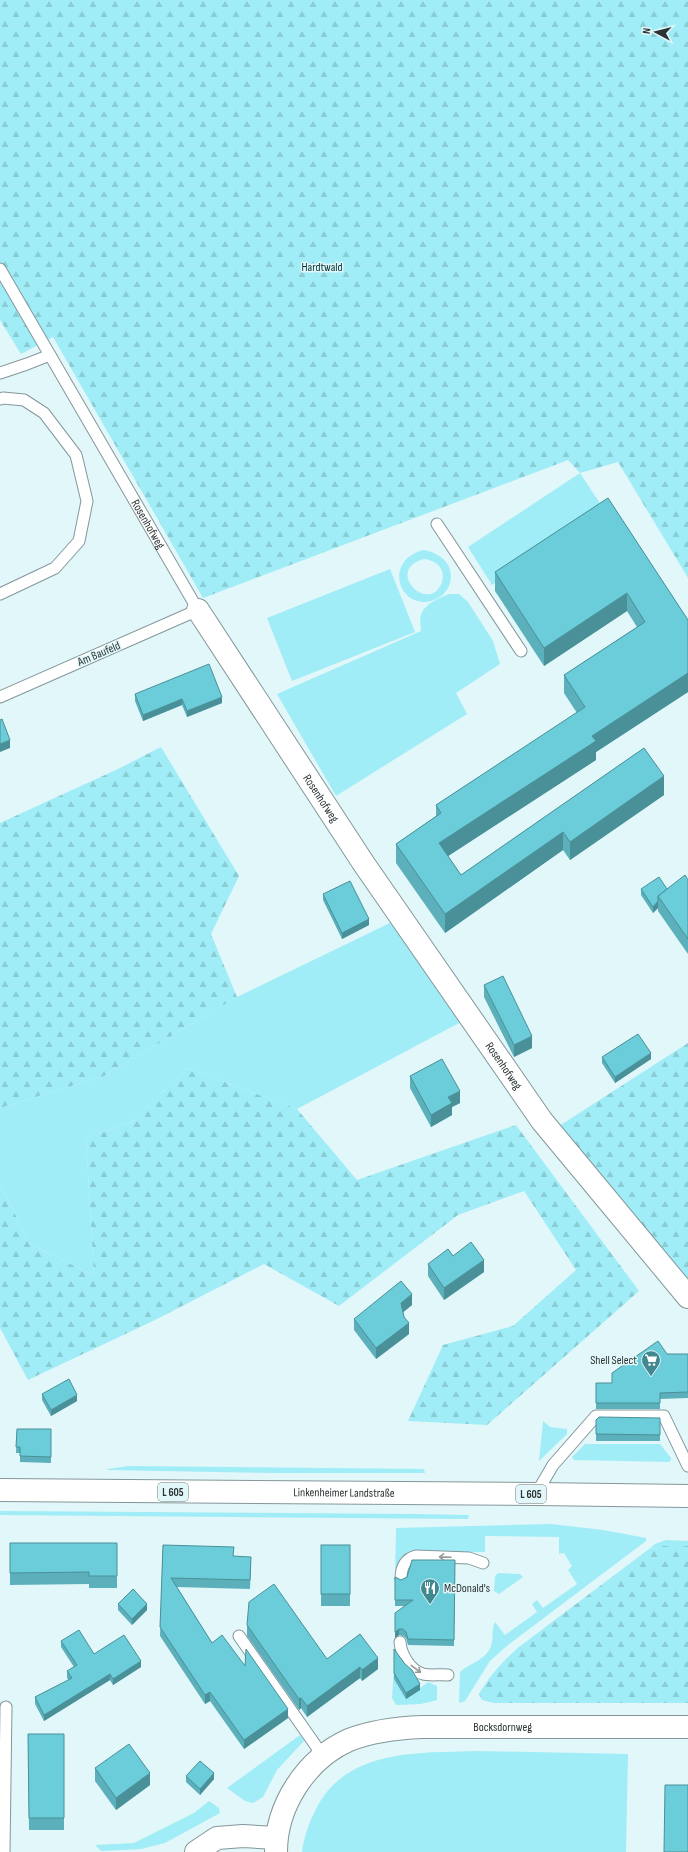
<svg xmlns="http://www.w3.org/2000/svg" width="688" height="1852" font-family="'Sofia Sans Condensed',sans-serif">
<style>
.green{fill:#a0edf7;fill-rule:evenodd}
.forest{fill:url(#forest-firs)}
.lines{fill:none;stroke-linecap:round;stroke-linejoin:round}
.lane-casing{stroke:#84979a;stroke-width:13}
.street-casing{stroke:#84979a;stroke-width:24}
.secondary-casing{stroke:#84979a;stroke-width:24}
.primary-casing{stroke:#84979a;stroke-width:24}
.lane{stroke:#fff;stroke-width:11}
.street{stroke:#fff;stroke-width:22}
.secondary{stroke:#fff;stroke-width:22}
.primary{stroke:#fff;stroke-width:22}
.wall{fill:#5bb0bb}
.shaded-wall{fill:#4a9098}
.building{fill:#6acdd9;stroke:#4a9098}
.oneway{stroke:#95999a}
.labels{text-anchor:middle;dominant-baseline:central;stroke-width:3;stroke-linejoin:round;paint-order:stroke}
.shield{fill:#e2f7f9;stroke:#626e6f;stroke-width:1}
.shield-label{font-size:11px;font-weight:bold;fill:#2b3334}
.park-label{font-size:12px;fill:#003035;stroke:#e2f7f9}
.street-label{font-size:12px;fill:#2b3334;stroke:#e2f7f9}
.poi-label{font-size:12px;fill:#2b3334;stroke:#e2f7f9;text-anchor:end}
</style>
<defs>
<pattern id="forest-firs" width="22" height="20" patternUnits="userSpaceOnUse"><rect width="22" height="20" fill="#a0edf7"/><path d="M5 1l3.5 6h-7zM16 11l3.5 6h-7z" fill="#8accd4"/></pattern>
</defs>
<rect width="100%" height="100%" fill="#e2f7f9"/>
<g class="green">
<path d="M580 473 605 511 492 585 468 547Z"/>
<path d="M423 550C440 552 457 566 449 586 446 593 439 599 431 601 399 609 383 561 423 550ZM424 559C436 560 446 569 442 582 430 616 383 570 424 559Z"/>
<path d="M390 569 415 632 292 681 267 618Z"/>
<path d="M450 594H459L468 602 493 641 500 664 456 693 467 714 336 796 277 694 421 631C421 626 419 620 421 615 424 604 441 597 450 594Z"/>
<path d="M392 922 461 1022 297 1109 187 1068 132 1122 86 1138 94 1276 29 1243 0 1183V1108L104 1076 237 997Z"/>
<path d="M543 1421 550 1427 567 1429V1434L539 1461Z"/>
<path d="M585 1444H660L671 1458V1460L669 1462 574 1460 572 1457Z"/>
<path d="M128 1466 424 1469 425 1473H274L107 1470 108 1469Z"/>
<path d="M0 1511 416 1514 469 1515 468 1519 0 1515Z"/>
<path d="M551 1524 603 1530 646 1538V1541L508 1645 490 1661 465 1701 459 1703 460 1672C470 1663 486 1660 491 1646 494 1638 491 1630 495 1622L505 1635 537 1612 532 1604 537 1600 543 1608 577 1584 568 1570 572 1566 564 1553 559 1554V1537L485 1536V1552H419L395 1579 396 1528Z"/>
<path d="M666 1540 688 1541V1546H663L649 1549 655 1544Z"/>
<path d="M498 1573 520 1574 523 1577 499 1594 494 1591 495 1576Z"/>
<path d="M394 1668 397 1684 419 1689 428 1682 437 1686V1700L421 1704 396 1705 392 1698Z"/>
<path d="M300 1735 304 1741 277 1770 263 1797 253 1803 245 1801 227 1788Z"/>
<path d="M478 1751 628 1754 626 1852H302C304 1837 308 1825 315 1811 345 1748 418 1753 478 1751Z"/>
<path d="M209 1801 219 1808 220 1813 165 1843 141 1849 101 1851 95 1845 134 1843 194 1813Z"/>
</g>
<g class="forest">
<path d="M0 0H688V578L618 462 580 473 568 460 203 598 53 337 21 354 0 320Z"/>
<path d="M161 747 239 876 211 934 237 997 104 1076 0 1108V823L118 769Z"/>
<path d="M688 1043V1281L556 1128Z"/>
<path d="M187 1068 297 1109 357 1180 516 1125 639 1291 487 1425 408 1421 443 1345 513 1326 576 1270 524 1191 458 1215 339 1306 264 1264 155 1320 28 1380 0 1328V1183L29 1243 94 1276 86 1138 132 1122Z"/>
<path d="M663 1546H688V1703H494L482 1700 479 1694C490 1675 503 1661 519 1647L649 1549Z"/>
</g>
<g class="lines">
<g class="lane-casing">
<g id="lane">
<path id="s1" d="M0 269 198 610 0 697"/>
<path d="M0 373 27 364 50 355"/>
<path d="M0 399 3 398 24 400 44 413 76 455 87 501 79 541 55 568 0 594"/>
<path d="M437 524 521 651"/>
<path d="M536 1494 553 1465 596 1416H664L688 1466"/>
<path d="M401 1579C401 1567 405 1559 416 1556L469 1558 483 1563"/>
<path d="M239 1636 323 1756"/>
<path d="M400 1642C401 1654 410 1671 423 1674 430 1676 440 1674 448 1675"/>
<path d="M4 1852 6 1707"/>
</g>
</g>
<g class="street-casing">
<g id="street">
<path id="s2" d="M198 610 364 864 542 1121 688 1297"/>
<path d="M196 1852 217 1838 243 1836 276 1838"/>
</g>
</g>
<g class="secondary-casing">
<g id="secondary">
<path id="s3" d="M276 1852C276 1806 306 1759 349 1740 372 1731 397 1728 422 1727H688"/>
</g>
</g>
<g class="primary-casing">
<g id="primary">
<path id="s4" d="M0 1490 536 1494 688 1496"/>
</g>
</g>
<use href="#lane" class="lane"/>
<use href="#street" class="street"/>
<use href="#secondary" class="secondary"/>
<use href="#primary" class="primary"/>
</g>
<g class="wall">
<path d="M608 498 688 620V692L596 752V760L448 856 461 875 644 748 664 795 570 860 563 850 445 933 396 863V844L436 816V805L577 713 564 693V675L637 627 627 611 544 666 495 591V572Z"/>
<path d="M135 694 222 703 187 717 182 705 143 721 135 701Z"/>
<path d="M688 880V954L658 911V908L653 913 641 895V889H667Z"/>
<path d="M323 894 369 925 342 939 323 900Z"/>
<path d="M484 985 532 1048 514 1057 484 997Z"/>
<path d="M602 1057 651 1059 615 1083 602 1063Z"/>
<path d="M410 1076 460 1103 452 1107V1115L431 1127 410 1088Z"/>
<path d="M453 1256 484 1272 444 1300 428 1276V1264Z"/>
<path d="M412 1305 403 1312 409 1334 376 1359 354 1330V1319Z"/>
<path d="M667 1354H688V1398L660 1399V1409H596V1383H612Z"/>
<path d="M42 1394 77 1401 51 1416 42 1400Z"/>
<path d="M660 1418V1441H596V1420Z"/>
<path d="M17 1429H51V1463L20 1462V1453H16Z"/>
<path d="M10 1543H117V1588H89V1584L10 1585Z"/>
<path d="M163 1545 234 1556 251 1566 250 1589 177 1587 212 1643 245 1666 288 1718 244 1749 210 1701 205 1704 160 1636Z"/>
<rect x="321" y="1545" width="29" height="61"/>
<path d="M455 1560 454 1646 408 1645 406 1638 403 1636 399 1635 395 1638 405 1606H395V1577L401 1580Z"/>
<path d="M118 1604 147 1610 132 1625 118 1610Z"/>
<path d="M247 1625 327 1659 378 1669 362 1681 360 1678 307 1717 301 1708 299 1710 247 1636Z"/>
<path d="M61 1641 94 1654 141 1667 113 1685 110 1680 44 1721 35 1704V1697L69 1680 67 1678V1671L74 1667 61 1647Z"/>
<path d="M394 1649 420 1690 406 1699 394 1679Z"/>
<path d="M28 1734H64V1830H29Z"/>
<path d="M95 1768 150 1785 116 1810 95 1781Z"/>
<path d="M186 1776 214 1779 200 1795 186 1782Z"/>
</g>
<g class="shaded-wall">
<path d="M627 593V611L544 666V648Z"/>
<path d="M688 673V692L596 752V760L439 862V843L592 736Z"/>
<path d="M222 697V703L187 717V711Z"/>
<path d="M182 699V705L143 721V715Z"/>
<path d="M10 740V748L0 752V744Z"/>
<path d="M664 776V795L570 860V842Z"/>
<path d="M563 832V850L445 933V914Z"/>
<path d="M658 901V908L653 913V907Z"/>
<path d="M369 919V925L342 939V933Z"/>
<path d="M532 1036V1048L514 1057V1045Z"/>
<path d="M651 1053V1059L615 1083V1077Z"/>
<path d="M460 1091V1103L452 1107V1115L431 1127V1115L448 1097Z"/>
<path d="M484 1260V1272L444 1300V1288Z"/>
<path d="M412 1294V1305L401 1314V1303Z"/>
<path d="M409 1323V1334L376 1359V1348Z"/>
<path d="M77 1395V1401L51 1416V1410Z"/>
<path d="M147 1604V1610L132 1625V1619Z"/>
<path d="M399 1629V1635L395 1638V1632Z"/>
<path d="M378 1658V1669L362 1681V1670Z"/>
<path d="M141 1661V1667L113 1685V1679Z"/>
<path d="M360 1667V1678L307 1717V1706Z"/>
<path d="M110 1674V1680L44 1721V1715Z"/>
<path d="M420 1684V1690L406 1699V1693Z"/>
<path d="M210 1692V1701L205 1704V1695Z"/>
<path d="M301 1698V1708L299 1710V1699Z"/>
<path d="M288 1709V1718L244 1749V1740Z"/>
<path d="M150 1773V1785L116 1810V1798Z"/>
<path d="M214 1773V1779L200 1795V1789Z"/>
</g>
<g class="building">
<path d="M608 498 688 620V673L592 736 596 741 439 843 461 875 644 748 664 776 570 842 563 832 445 914 396 844 441 813 436 805 585 707 564 675 645 622 627 593 544 648 495 572Z"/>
<path d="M209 664 222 697 187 711 182 699 143 715 135 694Z"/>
<path d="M2 719 10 740 0 744V720Z"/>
<path d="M685 875 688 880V939L658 896Z"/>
<path d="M659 877 667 889 658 896V901L653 907 641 889Z"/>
<path d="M350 881 369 919 342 933 323 894Z"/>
<path d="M503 976 532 1036 514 1045 484 985Z"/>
<path d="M638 1034 651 1053 615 1077 602 1057Z"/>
<path d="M442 1059 460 1091 448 1097 452 1103 431 1115 410 1076Z"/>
<path d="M471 1242 484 1260 444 1288 428 1264 448 1249 453 1256Z"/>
<path d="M401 1281 412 1294 401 1303 404 1317 409 1323 376 1348 354 1319Z"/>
<path d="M658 1341 667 1354H688V1392L660 1393V1403H596V1383H612V1373Z"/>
<path d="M69 1379 77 1395 51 1410 42 1394Z"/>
<path d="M599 1417 660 1418V1435L596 1434V1420Z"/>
<path d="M17 1429H51V1457L20 1456V1447H16Z"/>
<path d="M10 1543H117V1576H89V1572L10 1573Z"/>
<path d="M163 1545 234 1547 233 1556 251 1557 250 1580 171 1578 212 1643 222 1635 245 1666 246 1649 288 1709 244 1740 210 1692 205 1695 160 1627Z"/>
<rect x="321" y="1545" width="29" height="49"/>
<path d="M412 1560H455L454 1640 408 1639 406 1632 403 1629H399L395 1632V1613L413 1600H395V1577L401 1580 407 1577Z"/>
<path d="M274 1584 327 1659 360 1634 378 1658 362 1670 360 1667 307 1706 301 1698 299 1699 247 1625 249 1602Z"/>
<path d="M133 1589 147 1604 132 1619 118 1604Z"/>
<path d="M79 1630 94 1654 124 1635 141 1661 113 1679 110 1674 44 1715 35 1697 72 1678 67 1671 77 1665 61 1641Z"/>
<path d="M394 1649 405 1664 412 1670 420 1684 406 1693 394 1673Z"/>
<path d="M28 1734H64V1818H29Z"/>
<path d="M129 1744 150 1773 116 1798 95 1768Z"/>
<path d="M200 1761 214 1773 200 1789 186 1776Z"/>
<path d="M665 1785H688V1852H664Z"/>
</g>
<defs><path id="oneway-shaft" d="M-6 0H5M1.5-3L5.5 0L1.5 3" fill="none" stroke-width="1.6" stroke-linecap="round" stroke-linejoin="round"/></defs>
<g class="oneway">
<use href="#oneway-shaft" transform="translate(445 1557) rotate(-178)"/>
<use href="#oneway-shaft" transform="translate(416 1669) rotate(37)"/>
</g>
<defs>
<g id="supermarket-pin" transform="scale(1)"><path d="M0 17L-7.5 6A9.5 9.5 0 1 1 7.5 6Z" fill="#418890" stroke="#e2f7f9"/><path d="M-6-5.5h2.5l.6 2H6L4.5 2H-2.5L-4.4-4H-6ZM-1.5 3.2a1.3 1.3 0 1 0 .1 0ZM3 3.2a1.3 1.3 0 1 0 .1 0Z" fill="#fff"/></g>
<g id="restaurant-pin" transform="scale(1)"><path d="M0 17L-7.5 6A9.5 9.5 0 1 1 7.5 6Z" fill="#418890" stroke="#e2f7f9"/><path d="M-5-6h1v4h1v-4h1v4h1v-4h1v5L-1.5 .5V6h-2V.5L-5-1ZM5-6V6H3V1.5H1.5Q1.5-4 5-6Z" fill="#fff"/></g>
</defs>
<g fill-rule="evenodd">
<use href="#supermarket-pin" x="651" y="1360"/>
<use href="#restaurant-pin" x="430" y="1588"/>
</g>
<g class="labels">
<g class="shield">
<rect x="158" y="1483" width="30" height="18" rx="3"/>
<rect x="516" y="1485" width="30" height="18" rx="3"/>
</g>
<g class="shield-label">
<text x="173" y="1492">L 605</text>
<text x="531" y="1494">L 605</text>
</g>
<g class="park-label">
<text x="322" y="267">Hardtwald</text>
</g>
<g class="street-label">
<text stroke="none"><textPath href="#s1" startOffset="295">Rosenhofweg</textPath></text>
<text transform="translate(99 654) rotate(-23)">Am Baufeld</text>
<text stroke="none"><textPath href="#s2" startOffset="225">Rosenhofweg</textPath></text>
<text stroke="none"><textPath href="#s2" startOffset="549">Rosenhofweg</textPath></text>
<text stroke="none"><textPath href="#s4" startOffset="344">Linkenheimer Landstraße</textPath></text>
<text stroke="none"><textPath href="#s3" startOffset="296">Bocksdornweg</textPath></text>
</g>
<g class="poi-label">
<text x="637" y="1360">Shell Select</text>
<text x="444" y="1588" text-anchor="start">McDonald's</text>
</g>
</g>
<g transform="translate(656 32) rotate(277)" stroke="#e2f7f9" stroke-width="3" paint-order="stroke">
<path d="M0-3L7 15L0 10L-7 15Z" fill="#2b3334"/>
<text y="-6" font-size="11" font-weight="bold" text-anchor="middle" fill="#2b3334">N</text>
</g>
</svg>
